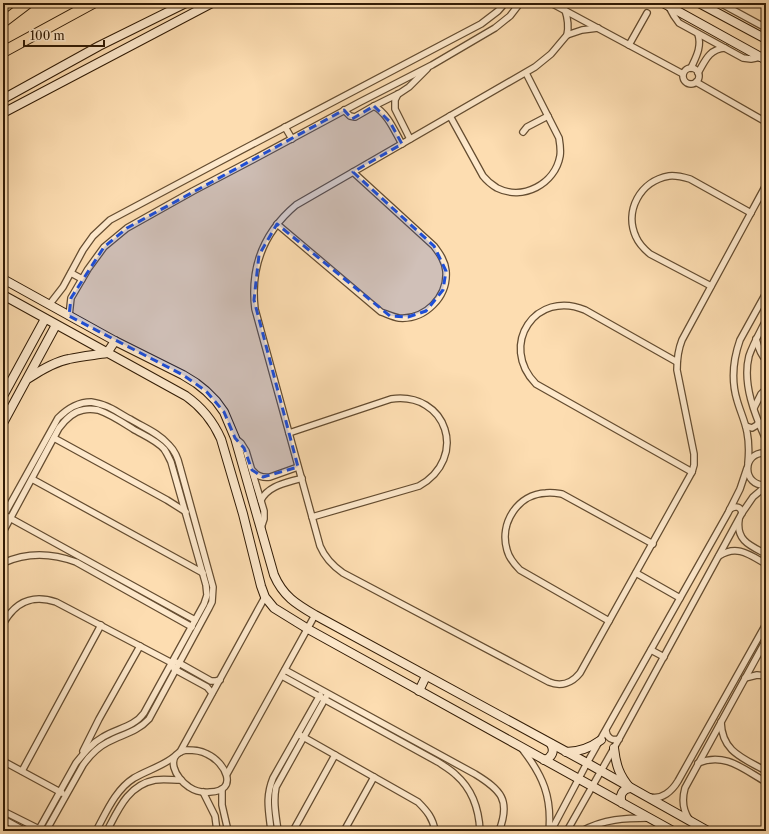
<svg xmlns="http://www.w3.org/2000/svg" width="769" height="834" font-family="'Libre Caslon Text',serif">
<style>
.lines{fill:none;stroke-linecap:round;stroke-linejoin:round}
.street-casing{stroke:#644c30;stroke-width:8}
.secondary-casing{stroke:#311b05;stroke-width:10}
.highway-casing{stroke:#311b05;stroke-width:12}
.street{stroke:#fee9cc;stroke-width:5.5}
.secondary{stroke:#fee9cc;stroke-width:8}
.highway{stroke:#fdddb1;stroke-width:10}
.marked{fill:#1d4ed8;fill-opacity:0.2;stroke:#1d4ed8;stroke-width:3;stroke-dasharray:8 5;stroke-linejoin:round}
</style>
<rect width="100%" height="100%" fill="#fdddb1"/>
<filter id="stains"><feTurbulence type="fractalNoise" baseFrequency=".005" numOctaves="4"/><feColorMatrix values="0 0 0 0 .2 0 0 0 0 .09 0 0 0 0 .02 0 0 0 .5 -.17"/></filter>
<radialGradient id="worn" r=".72"><stop offset=".6" stop-color="#630" stop-opacity="0"/><stop offset="1" stop-color="#630" stop-opacity=".3"/></radialGradient>
<g class="lines">
<g class="street-casing">
<g id="street">
<path d="M551 3 683 74"/>
<path d="M720 3 766 28"/>
<path d="M669 7 674 16 679 23 743 58 751 59 761 57"/>
<path d="M565 10C568 19 569 26 567 35"/>
<path d="M598 28 582 30 567 35 551 54 535 67 296 205C264 232 250 267 255 309L320 546C325 558 333 566 343 573L549 682C561 687 572 683 580 673L692 472 694 465V454L677 370C677 359 678 350 682 340L766 185"/>
<path d="M629 45 647 13"/>
<circle cx="691" cy="76" r="8"/>
<path d="M691 68C696 57 702 47 698 34"/>
<path d="M698 73C705 61 709 49 725 48"/>
<path d="M696 82 766 122"/>
<path d="M398 94 395 100V109L410 139"/>
<path d="M374 106C388 114 394 130 402 144"/>
<path d="M344 110 350 116 355 117 374 106 400 93 409 87 427 69"/>
<path d="M450 116 483 176C487 181 492 185 497 188 523 201 555 184 560 156 561 150 560 144 559 138L526 73"/>
<path d="M285 127 292 139"/>
<path d="M523 132 527 127 548 116"/>
<path d="M277 224 381 312C387 314 393 317 399 318 425 320 448 297 446 271 445 261 440 254 434 246L353 172"/>
<path d="M71 273 82 279"/>
<path d="M711 286 650 254C644 249 639 244 636 237 624 211 640 181 669 176 676 175 683 177 690 179L751 213"/>
<path d="M49 305 63 287 83 250 93 236 110 220 217 163 481 24 498 11 505 3"/>
<path d="M69 316 71 298 88 269 104 247 127 228 193 191 254 159 360 102 432 65 495 28 510 16 520 3"/>
<path d="M766 320C760 332 753 344 749 356 742 384 755 415 766 440"/>
<path d="M756 339C758 347 760 354 766 360"/>
<path d="M677 362 585 310C536 289 498 345 536 384L692 472"/>
<path d="M754 408 761 394 766 389"/>
<path d="M746 426 752 428 757 425 759 422"/>
<path d="M289 433 391 399C447 391 469 458 419 486L312 517"/>
<path d="M54 438 167 500 186 512"/>
<path d="M235 438 241 443 246 451 264 511V519L261 528"/>
<path d="M766 453C741 451 742 487 766 485"/>
<path d="M748 463C749 453 749 442 747 432 745 421 740 411 737 400 731 380 733 360 740 340L766 293"/>
<path d="M253 471C257 476 263 478 270 477L298 467"/>
<path d="M32 479 203 573"/>
<path d="M261 500C269 485 287 483 302 478"/>
<path d="M730 509C736 505 741 507 742 513"/>
<path d="M3 517 58 418C67 409 77 402 91 402 96 403 101 404 106 406 114 409 122 415 130 419 143 427 159 433 169 445 175 451 178 458 180 467L213 587 212 602 209 608 149 719C137 732 123 734 108 742 98 747 90 755 83 765L46 831"/>
<path d="M8 517 195 620"/>
<path d="M739 520C736 541 751 546 766 554"/>
<path d="M3 532 59 428C65 420 72 412 83 410 87 409 93 409 98 410 110 414 122 422 133 429 143 435 156 440 164 449 167 453 169 458 171 462L206 585 207 595 204 604 144 713C134 727 118 728 103 737 92 743 84 753 76 763L38 831"/>
<path d="M719 556C737 544 750 555 766 564"/>
<path d="M3 563C27 552 52 553 76 562L192 627"/>
<path d="M636 573 680 598"/>
<path d="M609 621 520 570C514 564 509 558 507 550 499 523 518 494 546 493 551 492 556 493 562 494L653 544"/>
<path d="M3 624C15 602 32 594 56 602L172 663 174 669 207 687 212 693"/>
<path d="M763 646 766 655"/>
<path d="M651 650 664 657"/>
<path d="M176 662 179 663 211 681H216L220 680"/>
<path d="M285 670 475 774C501 790 511 800 499 831"/>
<path d="M282 676 438 762C444 766 451 770 456 775 472 789 479 810 480 831"/>
<path d="M745 678 757 675 766 676"/>
<path d="M721 722C722 752 743 758 766 771"/>
<path d="M606 731C607 738 612 741 619 739"/>
<path d="M298 734 418 802C427 811 433 818 435 831"/>
<path d="M186 750C193 750 200 750 207 754 225 762 240 791 210 792 202 793 195 791 189 787 176 779 163 755 186 750Z"/>
<path d="M523 750C543 776 552 797 549 831"/>
<path d="M83 751 99 719 140 646"/>
<path d="M180 752 265 597"/>
<path d="M3 761 62 793"/>
<path d="M698 763C725 752 743 769 766 782"/>
<path d="M22 771 101 625"/>
<path d="M227 774 315 615"/>
<path d="M222 789V805L228 831"/>
<path d="M203 792 215 816 217 831"/>
<path d="M650 797C662 800 672 791 678 781L766 624"/>
<path d="M3 811 39 829"/>
<path d="M3 819 25 831"/>
<path d="M689 819C682 809 682 799 685 788L766 640"/>
<path d="M96 831C106 813 115 790 134 778 148 770 163 766 175 756"/>
<path d="M107 831C118 810 128 785 155 780 163 779 172 780 181 780"/>
<path d="M271 831C269 811 265 798 273 778L320 695"/>
<path d="M278 831C276 816 273 802 276 787L326 697"/>
<path d="M293 831 335 755"/>
<path d="M344 831 374 777"/>
<path d="M551 831 587 763 728 513 740 489 747 468"/>
<path d="M567 831 614 748 742 513 753 497 766 486"/>
<path d="M582 831C604 819 625 818 649 818"/>
</g>
</g>
<g class="secondary-casing">
<g id="secondary">
<path d="M663 3 766 60"/>
<path d="M699 3 766 39"/>
<path d="M3 99 99 46 186 3"/>
<path d="M3 113 212 3"/>
<path d="M3 279 115 341 183 375 196 383 206 391 216 401 224 412 235 438 274 575C283 596 296 604 315 615L587 763 708 831"/>
<path d="M3 295 186 396C203 408 213 421 221 439L243 514 261 586 265 597 274 608 308 629 673 831"/>
<path d="M29 378C41 370 54 362 69 359 82 356 95 355 107 353L115 341"/>
<path d="M3 396 45 319"/>
<path d="M3 423 56 325"/>
<path d="M419 691 426 676"/>
<path d="M614 748C616 765 619 775 630 788 622 789 619 796 622 803"/>
<path d="M566 752C579 752 590 748 601 740"/>
<path d="M544 760C552 758 555 751 551 744"/>
</g>
</g>
<g class="highway-casing">
<g id="highway">
<path d="M3 22 28 3"/>
<path d="M3 52 93 3"/>
</g>
</g>
<use href="#street" class="street"/>
<use href="#secondary" class="secondary"/>
<use href="#highway" class="highway"/>
</g>
<path class="marked" d="M374 106 390 122 402 144 353 172 434 246 446 271 443 290 426 311 408 317 390 316 277 224 259 255 254 300 298 467 263 477 252 470 244 448 235 438 224 412 206 391 183 375 69 316 71 298 104 247 127 228 344 110 352 119Z"/>
<rect width="769" height="834" fill="none" stroke="#fdddb1" stroke-width="16"/>
<rect x="4" y="4" width="761" height="826" fill="none" stroke="#311b05" stroke-width="2"/>
<rect x="8" y="8" width="753" height="818" fill="none" stroke="#311b05"/>
<path d="M24 40v6h80v-6" fill="none" stroke="#311b05" stroke-width="2"/>
<text x="30" y="40" font-size="12" fill="#311b05" stroke="#fee9cc" stroke-width="3" paint-order="stroke">100 m</text>
<rect width="100%" height="100%" filter="url(#stains)"/>
<rect width="100%" height="100%" fill="url(#worn)"/>
</svg>
